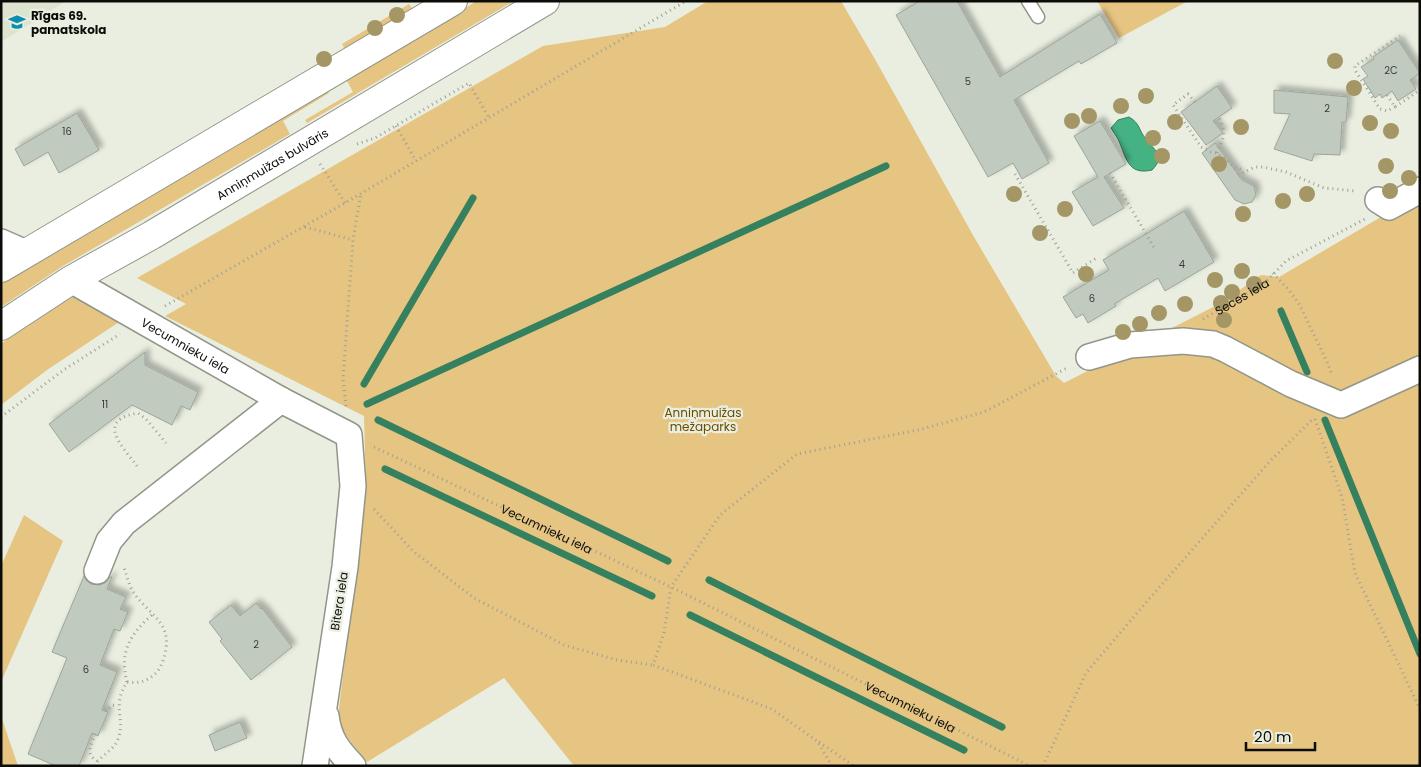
<svg xmlns="http://www.w3.org/2000/svg" width="1421" height="767" font-family="Poppins,sans-serif">
<style>
.built{fill:#dce4cf}
.green{fill:#e6c482}
.water{fill:#45b284;stroke:#34805f}
.lines{fill:none;stroke-linecap:round;stroke-linejoin:round}
.stream{stroke:#34805f;stroke-width:7}
.building{fill:#c0cabf;stroke:#9ba59a;filter:url(#shadow)}
.service-casing{stroke:#919689;stroke-width:15}
.minor-casing{stroke:#919689;stroke-width:28}
.tertiary-casing{stroke:#919689;stroke-width:30}
.path{stroke:#9da096;stroke-width:3;stroke-dasharray:1 4;stroke-linecap:butt}
.service{stroke:#fff;stroke-width:12}
.minor{stroke:#fff;stroke-width:25}
.tertiary{stroke:#fff;stroke-width:28}
.tree{fill:#a49665}
.labels{text-anchor:middle;dominant-baseline:central;stroke-width:4.5;stroke-linejoin:round;paint-order:stroke}
.number-label{font-size:10px;fill:#383c36}
.poi-label{font-size:12px;font-weight:bold;fill:#0b0c08;stroke:#e9eee0;text-anchor:start}
.street-label{font-size:12px;fill:#0b0c08;stroke:#e9eee0}
.park-label{font-size:12px;fill:#6b4e01;stroke:#e9eee0}
</style>
<defs>
<filter id="shadow"><feDropShadow dx="4.5" dy="-4.5" stdDeviation="2.5" flood-color="#0004"/></filter>
</defs>
<rect width="100%" height="100%" fill="#e9eee0"/>
<path class="built" d="M1 1H66L1 42Z"/>
<g class="green">
<path d="M477 1H514L307 123 305 120 353 92 346 79Z"/>
<path d="M708 1H841L876 61 974 237 1056 376 1064 383 1221 303 1261 275 1279 277 1420 194V766H574L504 678 367 762 337 724 366 492 364 416 165 316 186 304 137 278 543 46 665 27Z"/>
<path d="M1097 1H1188L1119 38Z"/>
<path d="M409 4 413 10 345 50 342 44Z"/>
<path d="M326 89 329 93 283 121 290 134 63 266 1 307V282Z"/>
<path d="M71 294 82 296 122 320 47 370 1 405V344L62 298Z"/>
<path d="M24 515 63 541 1 682V566Z"/>
<path d="M1 716 18 766H1Z"/>
</g>
<path class="water" d="M1129 117C1141 124 1138 130 1146 139 1154 150 1166 156 1152 170 1127 176 1126 156 1118 139 1116 135 1113 132 1111 128L1118 120Z"/>
<g class="lines">
<g class="stream">
<path d="M1281 311 1307 372"/>
<path d="M364 384 473 198"/>
<path d="M367 404 886 166"/>
<path d="M378 420 668 561"/>
<path d="M1325 420 1420 654"/>
<path d="M385 469 652 596"/>
<path d="M709 580 1002 727"/>
<path d="M690 615 964 750"/>
</g>
</g>
<g class="building">
<path d="M920 1H957L1000 77 1100 14 1117 43 1081 64 1079 61 1014 100 1049 163 1022 179 1013 163 988 177 896 15Z"/>
<path d="M1398 40 1420 73 1410 80 1416 89 1398 101 1392 91 1382 98 1380 94 1375 98 1363 79 1368 76 1361 67 1374 59 1373 57Z"/>
<path d="M1217 86 1232 108 1213 121 1223 133 1206 145 1181 112Z"/>
<path d="M1274 90 1348 97 1346 122H1342L1340 155 1314 154 1312 161 1274 149 1290 114 1274 113Z"/>
<path d="M77 113 99 150 59 173 48 152 24 166 15 149Z"/>
<path d="M1100 121 1126 164 1104 177 1124 208 1093 226 1072 192 1098 177 1074 136Z"/>
<path d="M1215 143 1242 180 1254 186 1256 195 1252 202 1244 204 1235 200 1202 153Z"/>
<path d="M1184 211 1214 262 1165 291 1158 278 1114 304 1116 306 1088 323 1083 314 1076 318 1063 297 1109 270 1103 260Z"/>
<path d="M145 352V365L198 392 190 410 181 406 172 425 132 405 69 452 49 424Z"/>
<path d="M84 576 86 580 91 584 99 585 105 583 110 577H112L107 589 126 597 120 609 128 612 120 631 114 629 100 665 117 672 102 710 108 712 98 736 92 733 79 766H56L28 754 67 658 52 652Z"/>
<path d="M256 603 261 609 262 608 292 647 251 680 220 641 222 639 209 622 231 605 240 616Z"/>
<path d="M240 722 247 738 215 751 209 735Z"/>
</g>
<g class="lines">
<g class="service-casing">
<path id="service" d="M1028 1 1038 17"/>
</g>
<g class="minor-casing">
<g id="minor">
<path d="M1378 200 1389 207 1420 190"/>
<path d="M1 242 26 253"/>
<path id="s3" d="M71 280 281 400 349 435 353 486 345 567 315 766"/>
<path d="M1089 357 1130 345 1183 341 1213 344 1225 349 1291 384 1341 405 1420 369"/>
<path d="M97 571 109 541 124 523 281 400"/>
<path d="M326 716C329 739 337 749 353 766"/>
</g>
</g>
<g class="tertiary-casing">
<g id="tertiary">
<path d="M1 268 453 1"/>
<path id="s4" d="M1 326 71 280 152 235 545 1"/>
</g>
</g>
<g class="path">
<path d="M1387 95 1395 107 1420 90"/>
<path d="M1195 102 1188 94 1173 105 1201 147 1211 152 1217 153 1236 168 1244 170"/>
<path d="M1395 107 1387 111 1380 109 1355 70V66L1400 36"/>
<path d="M396 126 416 161"/>
<path d="M357 144 375 138 469 83 489 118"/>
<path d="M1217 153C1218 147 1222 144 1223 138 1225 131 1221 123 1219 117"/>
<path d="M320 164 345 203"/>
<path d="M1110 173 1155 249"/>
<path d="M1015 174 1073 273 1098 257"/>
<path d="M1238 175 1255 167H1263L1286 172 1324 188 1356 191"/>
<path d="M305 227 353 240"/>
<path d="M1273 273 1287 288 1298 302 1328 364 1332 375"/>
<path d="M165 306 345 203 686 1"/>
<path id="s1" d="M1203 319 1266 282 1286 261 1365 219"/>
<path d="M346 406 343 379 353 240 361 193"/>
<path d="M1 417 65 369 120 334"/>
<path d="M1315 419 1342 497 1355 573 1420 709"/>
<path id="s2" d="M374 447 671 587 1030 766"/>
<path d="M137 466C122 446 95 420 138 413L146 419 166 443"/>
<path d="M374 509 413 551 474 598 564 645 617 660 653 665"/>
<path d="M127 682C119 652 130 634 153 614"/>
<path d="M105 711 113 705 118 706"/>
<path d="M95 734C91 745 85 754 97 761"/>
<path d="M819 742 854 766"/>
<path d="M95 766C100 755 114 751 118 739 126 718 111 707 127 682 138 684 148 681 156 673 162 666 165 657 166 648 170 621 147 613 134 593 129 586 127 576 124 568"/>
<path d="M832 766 817 741 772 709 653 665 664 633 671 587 720 515 797 454 918 430 984 412 1069 367"/>
<path d="M1043 766 1086 673 1149 599 1271 460 1312 420"/>
</g>
<use href="#service" class="service"/>
<use href="#minor" class="minor"/>
<use href="#tertiary" class="tertiary"/>
</g>
<g class="tree">
<circle cx="397" cy="15" r="8"/>
<circle cx="375" cy="28" r="8"/>
<circle cx="324" cy="59" r="8"/>
<circle cx="1335" cy="61" r="8"/>
<circle cx="1354" cy="88" r="8"/>
<circle cx="1146" cy="96" r="8"/>
<circle cx="1121" cy="106" r="8"/>
<circle cx="1089" cy="116" r="8"/>
<circle cx="1072" cy="121" r="8"/>
<circle cx="1175" cy="122" r="8"/>
<circle cx="1370" cy="123" r="8"/>
<circle cx="1241" cy="127" r="8"/>
<circle cx="1391" cy="131" r="8"/>
<circle cx="1153" cy="138" r="8"/>
<circle cx="1162" cy="156" r="8"/>
<circle cx="1219" cy="164" r="8"/>
<circle cx="1386" cy="166" r="8"/>
<circle cx="1409" cy="178" r="8"/>
<circle cx="1390" cy="191" r="8"/>
<circle cx="1014" cy="194" r="8"/>
<circle cx="1307" cy="194" r="8"/>
<circle cx="1283" cy="201" r="8"/>
<circle cx="1065" cy="209" r="8"/>
<circle cx="1243" cy="214" r="8"/>
<circle cx="1040" cy="233" r="8"/>
<circle cx="1242" cy="271" r="8"/>
<circle cx="1086" cy="274" r="8"/>
<circle cx="1215" cy="280" r="8"/>
<circle cx="1254" cy="284" r="8"/>
<circle cx="1232" cy="292" r="8"/>
<circle cx="1221" cy="303" r="8"/>
<circle cx="1185" cy="304" r="8"/>
<circle cx="1159" cy="313" r="8"/>
<circle cx="1224" cy="320" r="8"/>
<circle cx="1140" cy="324" r="8"/>
<circle cx="1123" cy="332" r="8"/>
</g>
<defs>
<g id="school-bare" transform="scale(1.35)"><path d="M0-5L7-2L0 1L-7-2ZM-4 1L0 2.5L4 1V4Q0 6-4 4Z" fill="#0c8ead" stroke="#e9eee0" stroke-width="2.5" paint-order="stroke"/></g>
</defs>
<g fill-rule="evenodd">
<use href="#school-bare" x="17" y="22"/>
</g>
<g class="labels">
<g class="number-label">
<text x="1391" y="70">2C</text>
<text x="968" y="81">5</text>
<text x="1327" y="108">2</text>
<text x="67" y="131">16</text>
<text x="1182" y="264">4</text>
<text x="1092" y="298">6</text>
<text x="105" y="404">11</text>
<text x="256" y="644">2</text>
<text x="86" y="669">6</text>
</g>
<g class="poi-label">
<text x="31" y="15">Rīgas 69.<tspan x="31" dy="14">pamatskola</tspan></text>
</g>
<g class="street-label">
<text stroke="none"><textPath href="#s4" startOffset="316">Anniņmuižas bulvāris</textPath></text>
<text stroke="none"><textPath href="#s1" startOffset="45">Seces iela</textPath></text>
<text stroke="none"><textPath href="#s3" startOffset="132">Vecumnieku iela</textPath></text>
<text stroke="none"><textPath href="#s2" startOffset="191">Vecumnieku iela</textPath></text>
<text transform="translate(339 601) rotate(-81)">Bitera iela</text>
<text stroke="none"><textPath href="#s2" startOffset="596">Vecumnieku iela</textPath></text>
</g>
<g class="park-label">
<text x="703" y="412">Anniņmuižas<tspan x="703" dy="14">mežaparks</tspan></text>
</g>
</g>
<rect width="1421" height="767" fill="none" stroke="#0b0c08" stroke-width="5"/>
<path d="M1246 742v8h69v-8" fill="none" stroke="#0b0c08" stroke-width="2.5"/>
<text x="1254" y="742" font-size="15" fill="#0b0c08" stroke="#e9eee0" stroke-width="4" paint-order="stroke">20 m</text>
</svg>
